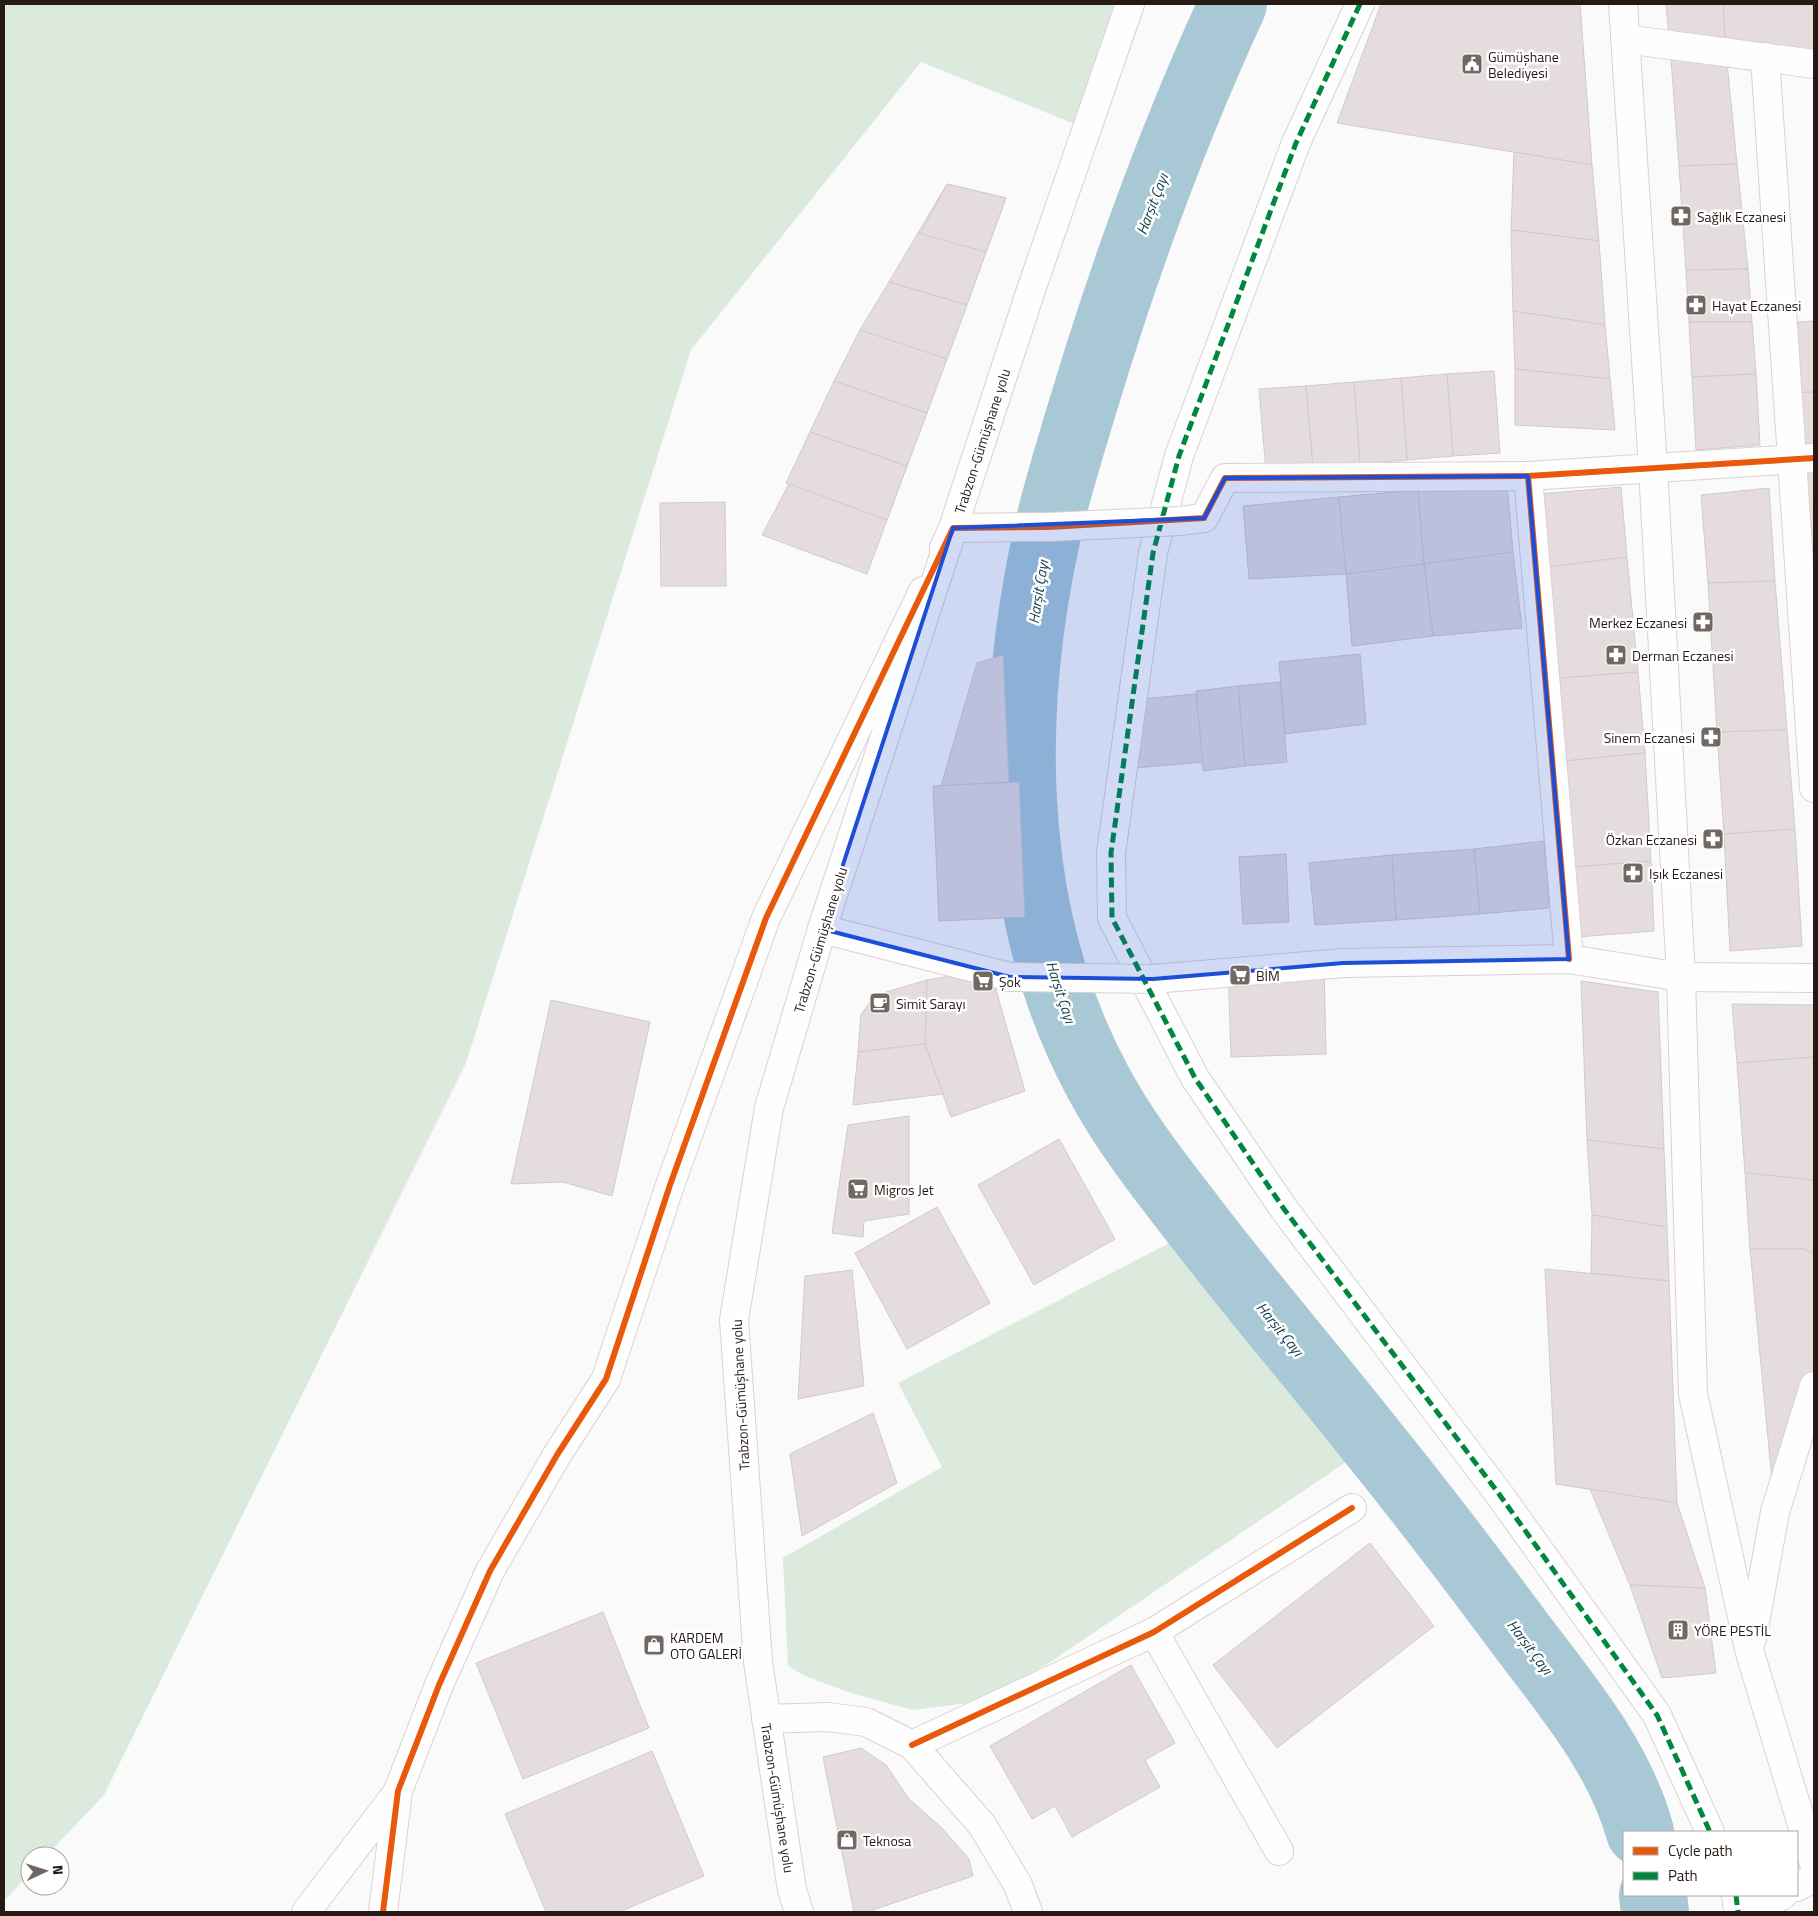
<svg xmlns="http://www.w3.org/2000/svg" width="1818" height="1916" font-family="'Titillium Web',sans-serif">
<style>
.green{fill:#dbeadd}
.lines{fill:none;stroke-linecap:round;stroke-linejoin:round}
.river{stroke:#a9c8d6;stroke-width:68}
.building{fill:#e5dcde;stroke:#d1cacc}
.minor-casing{stroke:#dad2d0;stroke-width:30}
.major-casing{stroke:#dad2d0;stroke-width:30}
.minor{stroke:#fefefe;stroke-width:28}
.major{stroke:#fefefe;stroke-width:28}
.minor-bridge-casing{stroke:#dad2d0;stroke-width:30;stroke-linecap:butt}
.major-bridge-casing{stroke:#dad2d0;stroke-width:30;stroke-linecap:butt}
.minor-bridge{stroke:#fefefe;stroke-width:28}
.major-bridge{stroke:#fefefe;stroke-width:28}
.quiet{stroke:#00873e;stroke-width:5;stroke-dasharray:10 5;stroke-linecap:butt}
.cycleway-casing{stroke:#fff;stroke-width:9}
.cycleway{stroke:#e8590c;stroke-width:6}
.marked{fill:#1d4ed8;fill-opacity:0.2;stroke:#1d4ed8;stroke-width:4;stroke-linejoin:round}
.labels{text-anchor:middle;dominant-baseline:central;stroke-width:5;stroke-linejoin:round;paint-order:stroke}
.poi-label{font-size:14px;fill:#271a13;stroke:#fff;text-anchor:start}
.street-label{font-size:14px;fill:#271a13;stroke:#fff}
.water-label{font-size:15px;font-style:italic;fill:#123b49;stroke:#fff}
</style>
<rect width="100%" height="100%" fill="#fafafa"/>
<g class="green">
<path d="M4 4H1130L1087 129 921 62 691 350 466 1063 104 1795 46 1856H30V1873L4 1901Z"/>
<path d="M1185 1235 1349 1460 1046 1665 976 1702 913 1710 848 1692 805 1676 788 1666 783 1558 942 1467 898 1383Z"/>
</g>
<g class="lines">
<g class="river">
<path d="M1233 4C1180 119 1135 239 1097 360 1082 409 1066 459 1053 509 1007 697 1004 908 1098 1082 1124 1131 1158 1174 1192 1218 1250 1294 1313 1367 1373 1443 1425 1507 1475 1573 1524 1639 1569 1698 1620 1759 1640 1832"/>
<path d="M1653 1895 1655 1912"/>
</g>
</g>
<g class="building">
<path d="M1381 4H1580L1592 165 1337 123Z"/>
<path d="M1666 4H1723L1726 52 1670 45Z"/>
<path d="M1723 4H1814V64L1726 52Z"/>
<path d="M1670 45 1726 52 1737 164 1679 166Z"/>
<path d="M1514 152 1592 165 1599 241 1511 230Z"/>
<path d="M1737 164 1748 269 1686 270 1679 166Z"/>
<path d="M947 184 1006 198 986 252 918 233Z"/>
<path d="M947 184 1006 198 867 574 762 535Z"/>
<path d="M1511 230 1599 241 1605 325 1513 311Z"/>
<path d="M918 233 986 252 967 305 889 282Z"/>
<path d="M1748 269 1752 322H1689L1686 270Z"/>
<path d="M889 282 967 305 947 359 860 330Z"/>
<path d="M1513 311 1605 325 1610 379 1515 369Z"/>
<path d="M1814 321V392L1788 393 1783 323Z"/>
<path d="M1689 322H1752L1756 374 1692 377Z"/>
<path d="M860 330 947 359 927 413 834 381Z"/>
<path d="M1515 369 1610 379 1615 430 1515 425Z"/>
<path d="M1494 371 1500 453 1453 456 1447 374Z"/>
<path d="M1447 374 1453 456 1407 460 1401 378Z"/>
<path d="M1756 374 1760 445 1696 450 1692 377Z"/>
<path d="M1401 378 1407 460 1360 464 1354 382Z"/>
<path d="M834 381 927 413 907 466 810 432Z"/>
<path d="M1354 382 1360 464 1313 468 1306 386Z"/>
<path d="M1306 386 1313 468 1266 471 1259 389Z"/>
<path d="M1814 392V458L1792 460 1788 393Z"/>
<path d="M810 432 907 466 887 520 786 483Z"/>
<path d="M1814 471V642L1801 472Z"/>
<path d="M1507 483 1513 552 1424 564 1418 490Z"/>
<path d="M1621 487 1627 557 1546 567 1539 494Z"/>
<path d="M1769 488 1775 581 1708 583 1701 495Z"/>
<path d="M1418 490 1424 564 1346 574 1339 497Z"/>
<path d="M1339 497 1346 574 1249 579 1243 506Z"/>
<path d="M725 502 726 586H661L660 503Z"/>
<path d="M1513 552 1522 628 1433 636 1424 564Z"/>
<path d="M1627 557 1638 672 1560 678 1546 567Z"/>
<path d="M1424 564 1433 636 1352 646 1346 574Z"/>
<path d="M1775 581 1787 730 1717 732 1708 583Z"/>
<path d="M1360 654 1366 724 1285 734 1279 662Z"/>
<path d="M1003 655 1009 782 941 786 977 663Z"/>
<path d="M1638 672 1645 753 1565 761 1560 678Z"/>
<path d="M1280 682 1287 762 1245 766 1238 686Z"/>
<path d="M1238 686 1245 766 1203 771 1196 691Z"/>
<path d="M1196 694 1203 762 1124 769 1117 701Z"/>
<path d="M1787 730 1795 829 1724 834 1717 732Z"/>
<path d="M1645 753 1651 861 1574 867 1565 761Z"/>
<path d="M1019 782 1025 917 939 921 933 786Z"/>
<path d="M1795 829 1802 946 1730 951 1724 834Z"/>
<path d="M1544 841 1549 908 1480 914 1474 849Z"/>
<path d="M1474 849 1480 914 1396 920 1392 855Z"/>
<path d="M1286 854 1289 922 1243 924 1239 857Z"/>
<path d="M1392 855 1396 920 1315 925 1309 863Z"/>
<path d="M1651 861 1654 931 1578 937 1574 867Z"/>
<path d="M1324 963 1326 1054 1231 1057 1228 966Z"/>
<path d="M990 969 1025 1091 951 1117 925 1044 927 980Z"/>
<path d="M927 980 925 1044 858 1052 861 1014 876 995Z"/>
<path d="M1581 981 1658 992 1664 1149 1587 1140Z"/>
<path d="M551 1000 650 1022 612 1196 563 1182 511 1184Z"/>
<path d="M1732 1004 1814 1005V1057L1737 1063Z"/>
<path d="M925 1044 943 1094 853 1105 858 1052Z"/>
<path d="M1814 1057V1180L1745 1173 1737 1063Z"/>
<path d="M909 1116V1214L864 1221 863 1237 832 1233 848 1125Z"/>
<path d="M1059 1139 1115 1239 1034 1285 978 1185Z"/>
<path d="M1587 1140 1664 1149 1667 1227 1592 1215Z"/>
<path d="M1745 1173 1814 1180V1253L1804 1249H1750Z"/>
<path d="M937 1207 990 1303 907 1349 855 1253Z"/>
<path d="M1592 1215 1667 1227 1669 1281 1591 1273Z"/>
<path d="M1750 1249H1804L1814 1253V1386L1775 1512Z"/>
<path d="M1545 1269 1669 1281 1677 1503 1556 1484Z"/>
<path d="M852 1270 864 1386 798 1399 805 1276Z"/>
<path d="M873 1413 897 1483 802 1536 790 1454Z"/>
<path d="M1590 1489 1677 1503 1705 1588 1630 1585Z"/>
<path d="M1370 1543 1434 1626 1277 1748 1213 1665Z"/>
<path d="M1630 1585 1705 1588 1716 1673 1662 1678Z"/>
<path d="M603 1612 649 1728 523 1779 476 1663Z"/>
<path d="M1131 1665 1175 1743 1145 1760 1160 1787 1072 1837 1055 1806 1032 1819 990 1746Z"/>
<path d="M861 1748 886 1765 909 1799 942 1828 969 1859 973 1876 867 1912H854L823 1757Z"/>
<path d="M652 1751 704 1876 619 1912H546L505 1814Z"/>
</g>
<g class="lines">
<g class="minor-casing">
<g id="minor">
<path d="M1360 4 1296 143 1179 456 1153 553 1111 853 1112 918 1195 1078 1284 1209 1499 1494 1657 1715 1710 1832"/>
<path d="M1625 39 1814 64"/>
<path d="M1765 57 1814 788"/>
<path d="M1528 476 1569 959"/>
<path d="M1180 521 1204 518 1225 478 1528 476 1814 458"/>
<path d="M944 548 953 528 1049 527"/>
<path d="M1681 977 1814 978"/>
<path d="M1154 1632 1279 1851"/>
<path d="M766 1719 828 1717 866 1722 912 1745 982 1825 1018 1885 1028 1912"/>
<path d="M912 1745 1154 1632 1352 1508"/>
<path d="M1736 1895 1738 1912"/>
<path d="M306 1912 397 1793"/>
<path d="M383 1912 398 1791 439 1685 490 1571 557 1455 606 1379 670 1185 766 918 923 591"/>
</g>
</g>
<g class="major-casing">
<g id="major">
<path d="M1623 4 1653 468 1681 977 1693 1394 1750 1653 1814 1864"/>
<path d="M822 929 1010 977"/>
<path d="M1153 979 1343 963 1569 959 1681 977"/>
<path d="M1752 1639 1775 1512 1814 1386"/>
<path d="M1797 1887 1814 1878"/>
<path d="M799 1912 792 1890 758 1662 734 1320 769 1108 822 929 953 528 1031 290 1130 4"/>
<path d="M1750 1912 1783 1895"/>
</g>
</g>
<use href="#minor" class="minor"/>
<use href="#major" class="major"/>
<g class="minor-bridge-casing">
<path id="minor-bridge" d="M1049 527 1180 521"/>
</g>
<g class="major-bridge-casing">
<path id="major-bridge" d="M1010 977 1153 979"/>
</g>
<use href="#minor-bridge" class="minor-bridge"/>
<use href="#major-bridge" class="major-bridge"/>
<g class="quiet">
<path d="M1360 4 1296 143 1179 456 1153 553 1111 853 1112 918 1195 1078 1284 1209 1499 1494 1657 1715 1710 1832"/>
<path d="M1736 1895 1738 1912"/>
</g>
<g class="cycleway-casing">
<g id="cycleway">
<path d="M1528 476 1569 959"/>
<path d="M912 1745 1154 1632 1352 1508"/>
<path d="M383 1912 398 1791 439 1685 490 1571 557 1455 606 1379 670 1185 766 918 953 528 1049 527 1204 518 1225 478 1528 476 1814 458"/>
</g>
</g>
<use href="#cycleway" class="cycleway"/>
</g>
<path class="marked" d="M1528 476 1569 959 1343 963 1153 979 1010 977 822 929 953 528 1204 518 1225 478Z"/>
<defs>
<g id="civic-square" transform="scale(1.125)"><rect x="-9" y="-9" width="18" height="18" rx="4" fill="#716864" stroke="#fff"/><path d="M-.6-6.5H3V-4.5H.6V-3L4-1V1h2V6H-6V1h2V-1L-.6-3ZM-1.2 2.5V6h2.4V2.5Z" fill="#fff"/></g>
<g id="pharmacy-square" transform="scale(1.125)"><rect x="-9" y="-9" width="18" height="18" rx="4" fill="#716864" stroke="#fff"/><path d="M-2-6h4v4h4v4h-4v4h-4v-4h-4v-4h4Z" fill="#fff"/></g>
<g id="supermarket-square" transform="scale(1.125)"><rect x="-9" y="-9" width="18" height="18" rx="4" fill="#716864" stroke="#fff"/><path d="M-6-5.5h2.5l.6 2H6L4.5 2H-2.5L-4.4-4H-6ZM-1.5 3.2a1.3 1.3 0 1 0 .1 0ZM3 3.2a1.3 1.3 0 1 0 .1 0Z" fill="#fff"/></g>
<g id="cafe-square" transform="scale(1.125)"><rect x="-9" y="-9" width="18" height="18" rx="4" fill="#716864" stroke="#fff"/><path d="M-5.5-4.5H6V0H3Q3 3.5 0 3.5H-2.5Q-5.5 3.5-5.5 0ZM3-3.2v2h1.7v-2ZM-6 4.5H4V6H-6Z" fill="#fff"/></g>
<g id="building-square" transform="scale(1.125)"><rect x="-9" y="-9" width="18" height="18" rx="4" fill="#716864" stroke="#fff"/><path d="M-4-6H4V6H1V3H-1V6H-4ZM-2.5-4.3h1.7v1.8h-1.7ZM.8-4.3h1.7v1.8H.8ZM-2.5-1h1.7V.8h-1.7ZM.8-1h1.7V.8H.8Z" fill="#fff"/></g>
<g id="shop-square" transform="scale(1.125)"><rect x="-9" y="-9" width="18" height="18" rx="4" fill="#716864" stroke="#fff"/><path d="M-5-2.5h2.3a2.7 3.5 0 0 1 5.4 0H5L5.5 6h-11ZM-1.5-2.5h3a1.5 2.3 0 0 0-3 0Z" fill="#fff"/></g>
</defs>
<g fill-rule="evenodd">
<use href="#civic-square" x="1472" y="64"/>
<use href="#pharmacy-square" x="1681" y="216"/>
<use href="#pharmacy-square" x="1696" y="305"/>
<use href="#pharmacy-square" x="1703" y="622"/>
<use href="#pharmacy-square" x="1616" y="655"/>
<use href="#pharmacy-square" x="1711" y="737"/>
<use href="#pharmacy-square" x="1713" y="839"/>
<use href="#pharmacy-square" x="1633" y="873"/>
<use href="#supermarket-square" x="1240" y="975"/>
<use href="#supermarket-square" x="983" y="981"/>
<use href="#cafe-square" x="880" y="1003"/>
<use href="#supermarket-square" x="858" y="1189"/>
<use href="#building-square" x="1678" y="1630"/>
<use href="#shop-square" x="654" y="1645"/>
<use href="#shop-square" x="847" y="1840"/>
</g>
<g class="labels">
<g class="poi-label">
<text x="1488" y="56">Gümüşhane<tspan x="1488" dy="16">Belediyesi</tspan></text>
<text x="1697" y="216">Sağlık Eczanesi</text>
<text x="1712" y="305">Hayat Eczanesi</text>
<text x="1687" y="622" text-anchor="end">Merkez Eczanesi</text>
<text x="1632" y="655">Derman Eczanesi</text>
<text x="1695" y="737" text-anchor="end">Sinem Eczanesi</text>
<text x="1697" y="839" text-anchor="end">Özkan Eczanesi</text>
<text x="1649" y="873">Işık Eczanesi</text>
<text x="1256" y="975">BİM</text>
<text x="999" y="981">Şok</text>
<text x="896" y="1003">Simit Sarayı</text>
<text x="874" y="1189">Migros Jet</text>
<text x="1694" y="1630">YÖRE PESTİL</text>
<text x="670" y="1637">KARDEM<tspan x="670" dy="16">OTO GALERİ</tspan></text>
<text x="863" y="1840">Teknosa</text>
</g>
<g class="street-label">
<text transform="translate(982 441) rotate(-72)">Trabzon-Gümüşhane yolu</text>
<text transform="translate(820 940) rotate(-73)">Trabzon-Gümüşhane yolu</text>
<text transform="translate(740 1395) rotate(-93)">Trabzon-Gümüşhane yolu</text>
<text transform="translate(778 1798) rotate(81)">Trabzon-Gümüşhane yolu</text>
</g>
<g class="water-label">
<text transform="translate(1152 204) rotate(-69)">Harşit Çayı</text>
<text transform="translate(1038 592) rotate(-81)">Harşit Çayı</text>
<text transform="translate(1061 992) rotate(72)">Harşit Çayı</text>
<text transform="translate(1280 1329) rotate(51)">Harşit Çayı</text>
<text transform="translate(1530 1647) rotate(53)">Harşit Çayı</text>
</g>
</g>
<rect width="1818" height="1916" fill="none" stroke="#271a13" stroke-width="10"/>
<rect x="1623" y="1831" width="175" height="65" fill="#ffffff" stroke="#a9a3a1"/>
<rect x="1633" y="1847" width="25" height="8" fill="#e8590c" stroke="#a9a3a1"/>
<text x="1668" y="1856" font-size="15" fill="#271a13">Cycle path</text>
<rect x="1633" y="1872" width="25" height="8" fill="#00873e" stroke="#a9a3a1"/>
<text x="1668" y="1881" font-size="15" fill="#271a13">Path</text>
<g transform="translate(45 1871) rotate(86)"><circle r="24" fill="#ffffff" stroke="#a9a3a1"/>
<path d="M0-4L9 19L0 12L-9 19Z" fill="#716864"/>
<text y="-8" font-size="14" font-weight="bold" text-anchor="middle" fill="#271a13">N</text>
</g>
</svg>
